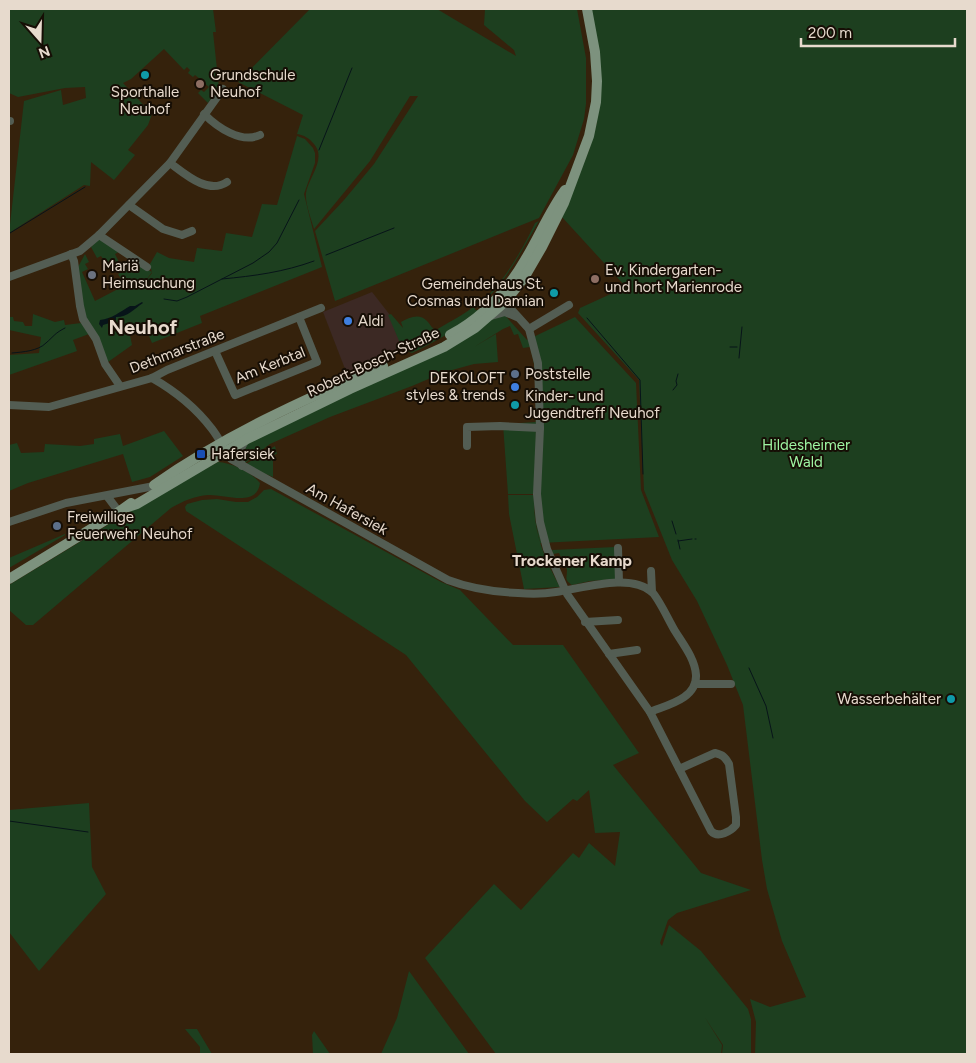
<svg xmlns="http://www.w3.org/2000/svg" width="976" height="1063" font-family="Figtree,sans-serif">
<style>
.commercial{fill:#3c2924}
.green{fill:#1d3f1f}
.water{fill:#071419}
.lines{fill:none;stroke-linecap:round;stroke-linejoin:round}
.stream{stroke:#071419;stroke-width:1}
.minor{stroke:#535d53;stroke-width:8}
.major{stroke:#7d927e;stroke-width:10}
.culture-dot{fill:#0f9aa8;stroke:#160e05;stroke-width:2}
.education-dot{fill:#8d6e63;stroke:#160e05;stroke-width:2}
.worship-dot{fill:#6b7280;stroke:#160e05;stroke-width:2}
.shop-dot{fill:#3f7fe0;stroke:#160e05;stroke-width:2}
.service-dot{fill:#5c6f8a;stroke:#160e05;stroke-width:2}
.transit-dot{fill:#1a4fb4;stroke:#160e05;stroke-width:2}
.labels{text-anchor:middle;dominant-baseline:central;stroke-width:4;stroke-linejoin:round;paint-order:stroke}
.poi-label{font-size:15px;fill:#e7dacd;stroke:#160e05;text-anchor:start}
.street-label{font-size:15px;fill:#e7dacd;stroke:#160e05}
.park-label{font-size:15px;fill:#9ef4a2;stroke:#160e05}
.neighbourhood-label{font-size:16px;font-weight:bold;fill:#e7dacd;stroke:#160e05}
.district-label{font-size:20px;font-weight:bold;fill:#e7dacd;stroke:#160e05}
</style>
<rect width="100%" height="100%" fill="#35220c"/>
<path class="commercial" d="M372 292 397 324 406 348 347 374 323 312Z"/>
<g class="green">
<path d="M9 9H213L216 32H213L219 88 208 103 198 93 201 90 204 92 209 87 204 83 205 81 201 78 200 79 195 75 193 77 188 73 190 70 187 67 184 70 164 49 131 79 123 83 152 114 148 125 128 150 135 155 114 180 91 162 90 186 84 185 9 233 24 101 61 90 63 105 86 98 85 87 65 88 18 97 9 93Z"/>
<path d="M310 9H437L516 56 514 50 484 25 485 9H577L586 58V104L584 119 573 155 539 218 335 301 315 231 344 200 374 164 418 96H410L370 161 314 229C311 218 305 204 306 193 308 178 327 159 314 144 309 138 304 135 297 134L303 115 238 82Z"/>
<path d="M591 9H967V1054H755L756 1022 750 999 770 1007 806 997 782 941 767 889 762 860 743 705 727 665 697 601 672 560 644 490 639 380 578 313 580 308 626 287 561 216 589 150 597 122Z"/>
<path d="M297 136 305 139 313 148 315 153V163L304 194 322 267 200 316 202 323 152 343 144 324 129 330 132 345 108 362 87 321 81 298H83L81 297 78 267 85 254 89 262 85 264 88 269 82 272 95 301 118 289 124 284 118 274 137 264 152 272 141 287 152 273 150 264 157 252 169 258 194 262 197 248 222 251 226 233 252 237 262 204 277 205Z"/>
<path d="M539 221C521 251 504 288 474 309L481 312C459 328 437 341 412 353L403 350 388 315 391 314 403 328 401 322C409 317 420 313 427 321 431 325 431 328 436 330 453 320 470 311 485 298 504 282 525 245 535 223Z"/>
<path d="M103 234 124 249 115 254 122 268 116 271 111 262 107 265 101 256 97 258 91 247Z"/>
<path d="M502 312 527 340 575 317 636 383 641 490 659 537 540 543C528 496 537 445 536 397 536 380 535 362 530 347L523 348 518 334 514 335 510 326 503 329 474 347 496 334 498 362 474 364 445 372 412 386 330 417 270 444 245 463 243 460 246 445 284 423Z"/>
<path d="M33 314 55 322 64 320 65 325 81 323 89 334 73 340 77 351 9 375V355L39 353 41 337 9 330V317H13L14 321 23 322 25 326H32Z"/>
<path d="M536 422 534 494H508L503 424Z"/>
<path d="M164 431 183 456 150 477 132 482 123 454 28 483 9 491V445L17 443 21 453 44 452 45 444 80 446 94 444V439L120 434 123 446Z"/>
<path d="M275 446 277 454 273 455V477L251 468 246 464Z"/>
<path d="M218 462C232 463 251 472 260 483 257 508 224 494 208 495 195 496 183 501 171 508L33 625H26L9 610V585L167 489Z"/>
<path d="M271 489 441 582 460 590 513 645H563L639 753 613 765 701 873 751 890 677 913 668 920 660 943 662 946 669 925 701 951 748 1009 751 1019V1054H722L723 1045 704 1016 722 1045 721 1054H496L425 958 494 884 521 910 573 853 579 858 589 843 615 866 620 832 595 833 589 790 577 801 573 799 547 822 525 801 406 655 186 511 185 507 187 504 202 500 217 499 236 502H248L257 497 264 490Z"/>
<path d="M508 495H534C533 531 543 556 560 587L524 589 509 514Z"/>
<path d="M65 534V535L9 568V558Z"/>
<path d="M615 547 616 579 590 581 572 585C564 579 567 579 567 570 566 565 561 558 559 553L553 554 552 550Z"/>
<path d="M89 803 92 867 106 894 39 971 9 932V810Z"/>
<path d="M409 971 469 1054H381L397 1018Z"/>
<path d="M185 1029H197L212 1054H200V1047Z"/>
<path d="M314 1031 330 1054H313L312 1035Z"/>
</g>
<path class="water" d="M142 302 143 303C134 309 128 317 116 317V321L103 325 102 328 99 324 100 320C112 319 121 311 130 306H135Z"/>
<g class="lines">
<g class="stream">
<path d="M319 150 352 68"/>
<path d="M10 233 85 187"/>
<path d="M326 255 394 228"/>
<path d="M222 279C254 276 284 272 314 261"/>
<path d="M164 299 177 301 187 297 253 263 269 252 277 243 299 200"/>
<path d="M587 318 640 380 643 474"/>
<path d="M730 347H737"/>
<path d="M12 353C23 352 38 351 46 343 54 336 55 333 65 328"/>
<path d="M739 358 742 327"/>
<path d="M673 390 677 385 676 381 678 374"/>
<path d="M672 521 676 534"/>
<path d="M695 539H696"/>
<path d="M678 540 680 549"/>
<path d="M678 541 692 539"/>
<path d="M749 668 766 706 773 738"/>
<path d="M9 821 88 832"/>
</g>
<g class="minor">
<path d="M204 114C217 127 241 144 260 135"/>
<path d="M9 121H10"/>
<path d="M170 163C185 174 208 195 227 182"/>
<path d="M129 205 163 229 182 235 192 231"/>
<path d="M99 235 147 267"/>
<path d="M71 254 74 261 80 306 83 319 96 339 105 364 120 386"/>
<path d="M9 277 80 251 99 235 170 163 223 89"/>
<path d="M501 298 529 329 538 363 540 428 537 494 540 522 547 549 567 594 650 712 711 831C718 839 731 831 736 825V817L729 764C725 757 723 755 715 753L679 769"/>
<path d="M491 316 505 312 517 317"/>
<path d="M529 329 569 305"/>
<path d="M215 351 235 395 317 362 299 317"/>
<path d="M152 378C175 391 196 408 212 429 219 438 224 449 231 459L448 580C469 588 495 592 518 593 530 594 544 594 556 592 581 589 630 572 652 592 659 599 669 621 675 631 683 644 695 659 696 675 697 699 667 705 650 712"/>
<path d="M9 405 49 407 152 378 167 370 321 308"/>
<path d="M467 446V427L500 426 540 428"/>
<path d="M242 466C239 456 239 449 246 440"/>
<path d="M107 496 119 512"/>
<path d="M9 522 66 503 154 486"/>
<path d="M618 548 619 582"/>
<path d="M651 571 652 592"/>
<path d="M585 622 618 620"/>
<path d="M609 654 637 650"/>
<path d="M695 684H731"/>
</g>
<g class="major">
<path d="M450 335C482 318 507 291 525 260 539 237 549 212 565 190"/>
<path d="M154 485C224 436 304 399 383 366"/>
<path d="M128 507 137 504 247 439 350 389 444 347 475 328 505 302 524 278 542 247 564 203 589 136 596 102 597 81 595 52 587 9"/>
<path d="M9 579 117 513 131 503"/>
</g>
</g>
<g class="culture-dot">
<circle cx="145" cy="75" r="5"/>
<circle cx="554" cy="293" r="5"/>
<circle cx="515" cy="405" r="5"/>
<circle cx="951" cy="699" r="5"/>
</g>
<g class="education-dot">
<circle cx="200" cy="84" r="5"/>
<circle cx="595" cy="279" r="5"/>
</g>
<circle class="worship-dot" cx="92" cy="275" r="5"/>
<g class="shop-dot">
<circle cx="348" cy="321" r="5"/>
<circle cx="515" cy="387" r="5"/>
</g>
<g class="service-dot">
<circle cx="515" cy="374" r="5"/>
<circle cx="57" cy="526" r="5"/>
</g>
<rect class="transit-dot" x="196" y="449" width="10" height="10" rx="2.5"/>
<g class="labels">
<g class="poi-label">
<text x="210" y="75">Grundschule<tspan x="210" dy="17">Neuhof</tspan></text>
<text x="145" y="92" text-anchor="middle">Sporthalle<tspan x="145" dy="17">Neuhof</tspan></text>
<text x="102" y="266">Mariä<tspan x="102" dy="17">Heimsuchung</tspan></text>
<text x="605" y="270">Ev. Kindergarten-<tspan x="605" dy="17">und hort Marienrode</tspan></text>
<text x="544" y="284" text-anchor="end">Gemeindehaus St.<tspan x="544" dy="17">Cosmas und Damian</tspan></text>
<text x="358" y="321">Aldi</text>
<text x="525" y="374">Poststelle</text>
<text x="505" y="378" text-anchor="end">DEKOLOFT<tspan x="505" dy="17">styles &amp; trends</tspan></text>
<text x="525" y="396">Kinder- und<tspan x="525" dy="17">Jugendtreff Neuhof</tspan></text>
<text x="211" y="454">Hafersiek</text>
<text x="67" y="517">Freiwillige<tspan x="67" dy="17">Feuerwehr Neuhof</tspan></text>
<text x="941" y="699" text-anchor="end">Wasserbehälter</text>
</g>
<g class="street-label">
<text transform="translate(177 351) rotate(-21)">Dethmarstraße</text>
<text transform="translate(373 362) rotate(-25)">Robert-Bosch-Straße</text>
<text transform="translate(270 365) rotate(-22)">Am Kerbtal</text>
<text transform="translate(347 509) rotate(29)">Am Hafersiek</text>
</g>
<g class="park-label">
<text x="806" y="445">Hildesheimer<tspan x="806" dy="17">Wald</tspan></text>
</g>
<g class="neighbourhood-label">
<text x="572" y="560">Trockener Kamp</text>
</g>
<g class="district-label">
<text x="143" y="327">Neuhof</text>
</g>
</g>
<rect width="976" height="1063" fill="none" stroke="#e7dacd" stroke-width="20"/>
<g transform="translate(40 40) rotate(160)" stroke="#160e05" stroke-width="4" paint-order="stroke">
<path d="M0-4L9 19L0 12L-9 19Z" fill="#e7dacd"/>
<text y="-8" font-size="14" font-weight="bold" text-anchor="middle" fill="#e7dacd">N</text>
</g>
<path d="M801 38v8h154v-8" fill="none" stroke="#e7dacd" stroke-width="2.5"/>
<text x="808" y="38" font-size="15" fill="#e7dacd" stroke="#160e05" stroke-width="4" paint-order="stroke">200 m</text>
</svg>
